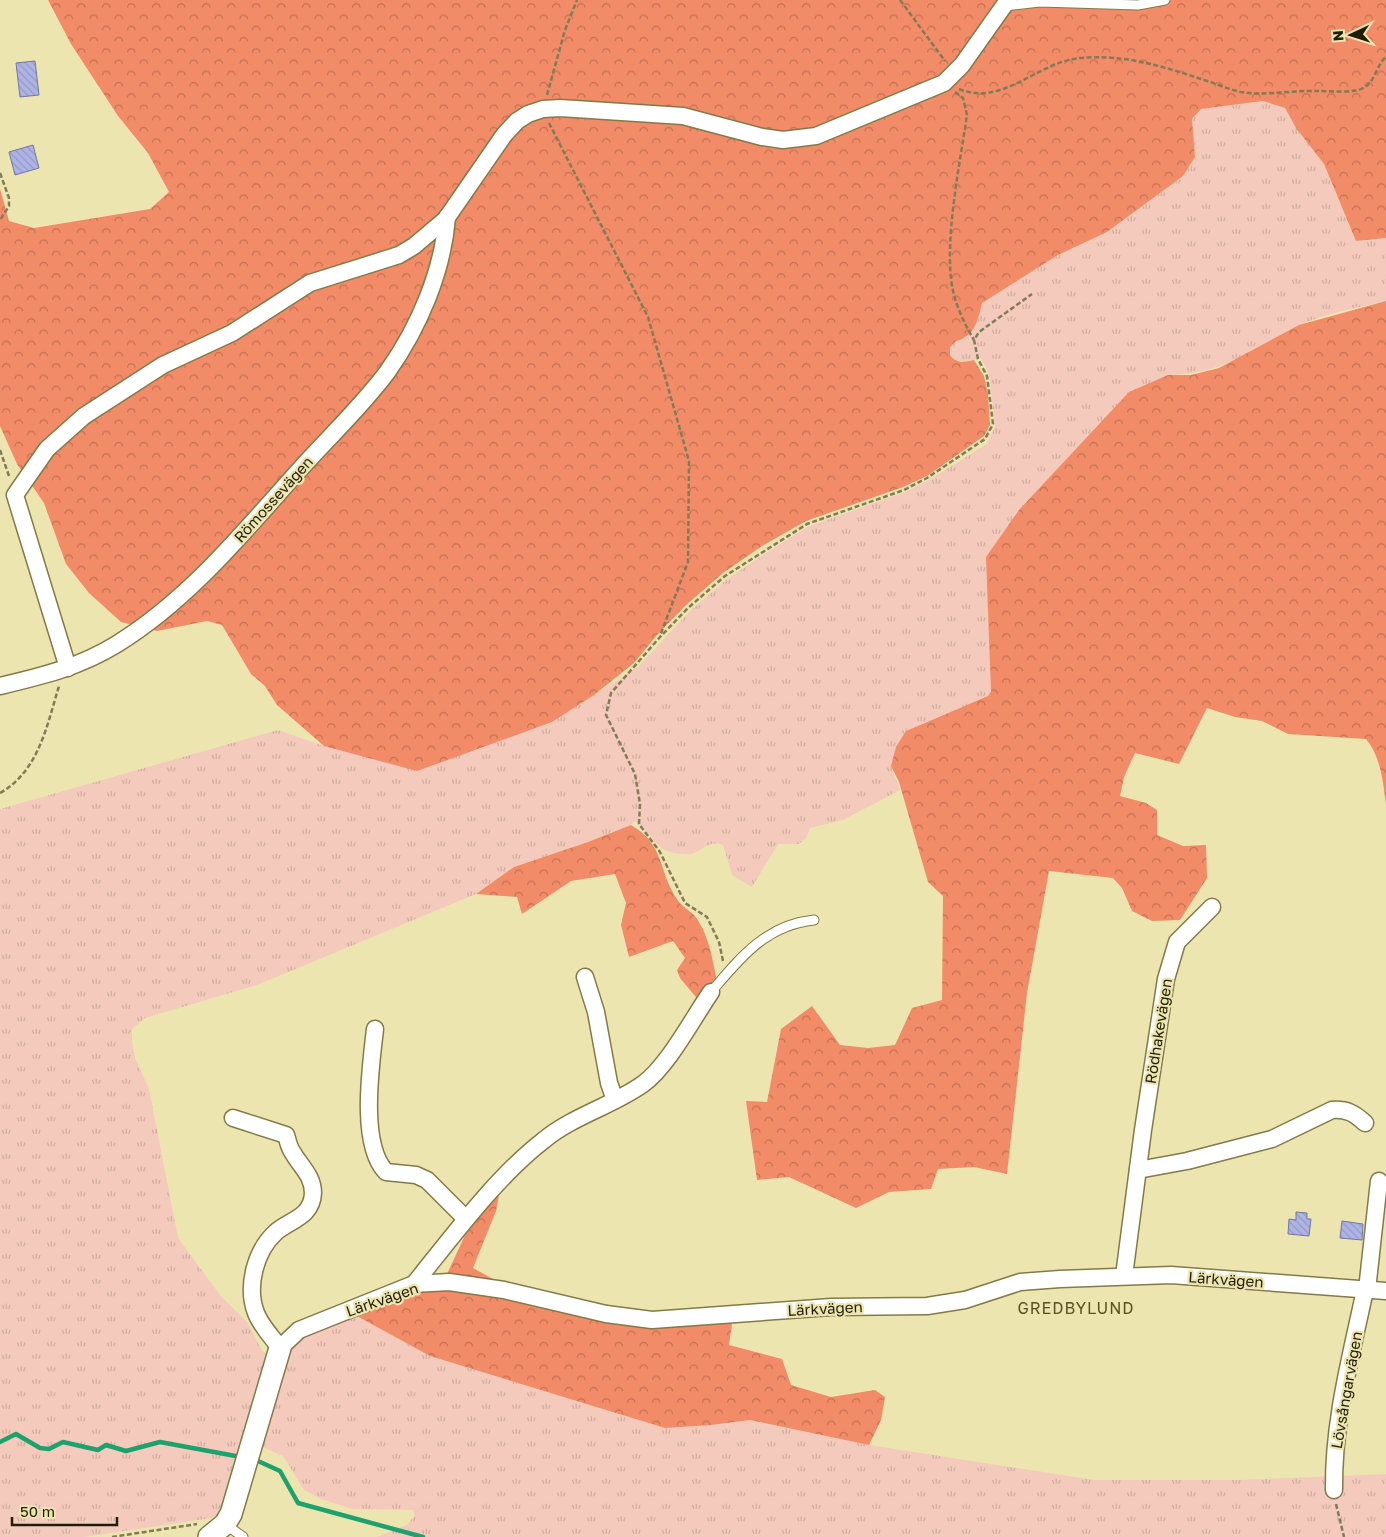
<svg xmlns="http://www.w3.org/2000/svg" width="1386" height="1537" font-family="'Golos Text',sans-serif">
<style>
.grass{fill:url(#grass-tufts)}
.forest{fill:url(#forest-crowns)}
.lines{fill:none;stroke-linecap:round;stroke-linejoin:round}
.stream{stroke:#1ea26d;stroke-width:4.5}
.building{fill:url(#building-back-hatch);stroke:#7175a3}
.service-casing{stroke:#837a48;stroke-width:11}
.minor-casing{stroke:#837a48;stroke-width:19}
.tertiary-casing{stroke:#837a48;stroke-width:24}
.path{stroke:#817c57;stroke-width:2.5;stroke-dasharray:5 2.5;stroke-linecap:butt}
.service{stroke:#fff;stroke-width:9}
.minor{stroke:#fff;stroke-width:16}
.tertiary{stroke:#fff;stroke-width:21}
.labels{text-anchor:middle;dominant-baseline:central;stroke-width:4.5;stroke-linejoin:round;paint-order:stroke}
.street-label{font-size:15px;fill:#201d08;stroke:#ede5af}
.neighbourhood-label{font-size:16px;letter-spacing:1px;fill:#59511e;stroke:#ede5af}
</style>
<defs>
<pattern id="grass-tufts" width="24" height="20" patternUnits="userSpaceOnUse" patternTransform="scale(1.25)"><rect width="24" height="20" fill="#f3cabc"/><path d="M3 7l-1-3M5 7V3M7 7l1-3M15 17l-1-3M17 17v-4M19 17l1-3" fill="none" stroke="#d0ada0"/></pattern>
<pattern id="forest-crowns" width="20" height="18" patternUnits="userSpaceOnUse" patternTransform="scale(1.25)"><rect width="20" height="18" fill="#f28b67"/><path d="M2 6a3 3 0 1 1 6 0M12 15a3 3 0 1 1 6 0" fill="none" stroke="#c47153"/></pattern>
<pattern id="building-back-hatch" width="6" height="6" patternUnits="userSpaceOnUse" patternTransform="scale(1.25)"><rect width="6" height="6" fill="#aeb3e5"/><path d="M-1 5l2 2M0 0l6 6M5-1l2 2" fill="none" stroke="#959ac3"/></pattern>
</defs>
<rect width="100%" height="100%" fill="#ede5af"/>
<path class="grass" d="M1264 101 1285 108 1296 128 1324 164 1356 241 1386 238V301C1357 308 1325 313 1298 326 1249 349 1226 374 1168 375L987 557 991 692 988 696 906 731 891 766 900 790 843 820 810 828 806 838 799 844H778L752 887 732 875 723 845C709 840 706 848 694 853 687 856 669 853 663 849 652 841 648 829 634 821L631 825 588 842 514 867 476 894 257 985 145 1018 132 1029V1043L135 1058 149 1089 178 1238 220 1295 248 1323 262 1351 270 1355 289 1352 305 1335 355 1315 430 1356 665 1428 711 1425 750 1420 869 1445 1094 1480H1241L1386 1474V1537H377L407 1525 415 1515 413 1510 352 1509 321 1499 304 1490 283 1456 258 1445 221 1513 212 1518 84 1537H0V809L278 730 324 746 552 722 638 667 690 611 726 580 766 553 807 527 905 492 929 480 987 444 995 426 989 374 981 358C970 361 958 365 950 355V347L956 340C975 336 978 320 982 303L1058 255 1107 232 1183 176 1193 132 1192 119 1201 109Z"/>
<g class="forest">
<path d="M48 0H1386V238L1356 241 1324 164 1296 128 1285 108 1263 101 1201 109 1192 119 1195 157 1183 176 1107 232 1058 255 982 303C978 320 975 336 956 341L950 347V355C957 364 964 362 974 360L984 376 988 394 990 425 984 436 927 476 903 487 806 521 762 546 723 573 686 605 657 635 634 663 594 695 552 722 417 771 324 746 277 705 265 686 251 674 222 625 207 621 157 631 121 622 89 593 66 564 44 503 17 464 0 426V189L9 221 34 228 150 209 169 192 148 153 118 116 71 44Z"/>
<path d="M1386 301V805C1383 782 1381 757 1366 739L1288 734 1262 721 1235 717 1207 708 1179 764 1135 753 1124 777 1120 796 1146 803 1157 810V835L1183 846 1206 845 1207 878 1180 920 1152 921 1132 911 1122 888 1113 878 1049 871 1027 993 1007 1174 974 1167 938 1169 931 1189 889 1192 856 1208 789 1177 757 1180 746 1101 767 1102 781 1029 812 1006 840 1045 868 1048 895 1045 912 1008 942 1000 943 896 928 882 899 782 891 766 896 747 906 731 988 696 991 692 986 557 1019 510 1129 392 1168 375H1191L1219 368 1299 325Z"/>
<path d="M631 825C665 844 658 872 677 899 681 906 689 910 694 915 709 934 712 958 717 981L700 1002 680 978 677 970 685 958 673 941 629 957 621 925 626 903 615 874 571 881 522 914 517 897 476 894 514 867 588 842Z"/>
<path d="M500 1190 496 1211 473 1268 502 1284 598 1312 732 1324 729 1345 782 1359 791 1385 831 1397 875 1390 885 1397 881 1420 869 1445 750 1420 711 1425 665 1428 430 1356 355 1315 426 1288 435 1287 447 1274 473 1218Z"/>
</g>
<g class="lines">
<g class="stream">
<path d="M0 1442 16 1434 40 1448 49 1449 63 1442 98 1450 106 1445 126 1451 160 1442 241 1457"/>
<path d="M258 1461 280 1471 298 1503 423 1537"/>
</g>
</g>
<g class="building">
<path d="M35 61 39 95 20 97 16 63Z"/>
<path d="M33 145 39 168 15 175 9 152Z"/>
<path d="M1296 1212 1307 1213V1219H1311L1309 1236 1288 1234 1289 1219 1296 1220Z"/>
<path d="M1342 1221 1363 1224 1362 1240 1340 1238Z"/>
</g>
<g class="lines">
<g class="service-casing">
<g id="service">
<path d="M1005 6 1040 2 1138 5 1165 0"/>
<path d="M711 992C741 957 766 925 814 920"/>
<path d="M225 1524 243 1537"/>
</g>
</g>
<g class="minor-casing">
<g id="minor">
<path d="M68 668 15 495 47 449 84 416 163 365 232 333 310 283 399 255 414 246 446 219 504 135 517 121 528 114 543 109 560 108 683 116 762 137 783 140 816 136 944 83 962 65 1008 0"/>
<path d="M0 686C42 676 80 667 117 644 190 599 245 530 302 467 331 435 363 405 388 371 419 327 443 271 447 217"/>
<path d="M585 977 596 1012 609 1083 615 1100"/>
<path d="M375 1029C371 1065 359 1144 386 1172L416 1175 427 1180 466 1219"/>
<path d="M233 1118 286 1135C288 1141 289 1148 293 1153 301 1167 313 1176 313 1193 312 1217 290 1220 276 1232 255 1251 246 1287 256 1313 261 1326 272 1337 280 1348L299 1330 414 1284 449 1282 504 1290 606 1314 652 1320 831 1307 927 1306 965 1300 1020 1282 1060 1279 1171 1275 1386 1291"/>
<path d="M1138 1170 1187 1161 1272 1139 1332 1110C1347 1109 1354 1113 1365 1123"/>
<path d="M1124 1276 1143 1130 1166 979 1177 942 1212 907"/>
<path d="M414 1284C452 1237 496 1177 544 1140 573 1116 612 1106 643 1084 668 1066 693 1018 711 992"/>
<path d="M1367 1290 1379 1181"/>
<path d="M1334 1490C1333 1422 1351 1356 1365 1290"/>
</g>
</g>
<g class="tertiary-casing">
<path id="tertiary" d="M209 1537 225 1524 231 1514 280 1348"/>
</g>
<g class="path">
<path d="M900 0 945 61"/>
<path d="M959 89C1003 107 1037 62 1080 58 1121 54 1159 65 1198 78 1212 82 1227 89 1241 92 1265 96 1295 90 1320 91 1333 91 1354 94 1365 87 1376 80 1376 65 1386 57"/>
<path d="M955 92 963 98 967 115C960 163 943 245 953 291 957 308 965 325 974 340"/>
<path d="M547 95 565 30 577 0"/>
<path d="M549 123 648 317 689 461 688 562 660 636"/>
<path d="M0 173 9 198V206L0 220"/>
<path d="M0 450 9 476"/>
<path d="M0 793C39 771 47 725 59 686"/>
<path d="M723 961 719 942 707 917 685 903 660 852 639 824 640 804 635 774 606 715 611 693 660 637 688 608 725 576 807 524 904 490 927 478 985 439 993 424 987 376 978 359 974 340 979 332 1032 294"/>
<path d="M1336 1504 1344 1537"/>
<path d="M112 1537 197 1524"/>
</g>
<use href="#service" class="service"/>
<use href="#minor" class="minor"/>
<use href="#tertiary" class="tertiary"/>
</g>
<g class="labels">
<g class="street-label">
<text transform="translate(273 499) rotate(-48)">Römossevägen</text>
<text transform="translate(1158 1031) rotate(-81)">Rödhakevägen</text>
<text transform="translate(1226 1279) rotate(4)">Lärkvägen</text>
<text transform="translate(382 1299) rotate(-19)">Lärkvägen</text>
<text transform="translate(825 1308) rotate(-3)">Lärkvägen</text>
<text transform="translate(1346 1390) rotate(-80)">Lövsångarvägen</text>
</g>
<g class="neighbourhood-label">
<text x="1076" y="1308">GREDBYLUND</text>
</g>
</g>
<g transform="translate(1351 35) rotate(266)" stroke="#ede5af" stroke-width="4" paint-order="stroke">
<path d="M0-4L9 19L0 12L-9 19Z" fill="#201d08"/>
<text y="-8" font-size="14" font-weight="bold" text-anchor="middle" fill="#201d08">N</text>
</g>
<path d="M12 1517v8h105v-8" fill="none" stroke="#201d08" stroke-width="2.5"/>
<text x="20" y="1517" font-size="15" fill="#201d08" stroke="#ede5af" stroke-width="4" paint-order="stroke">50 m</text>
</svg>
